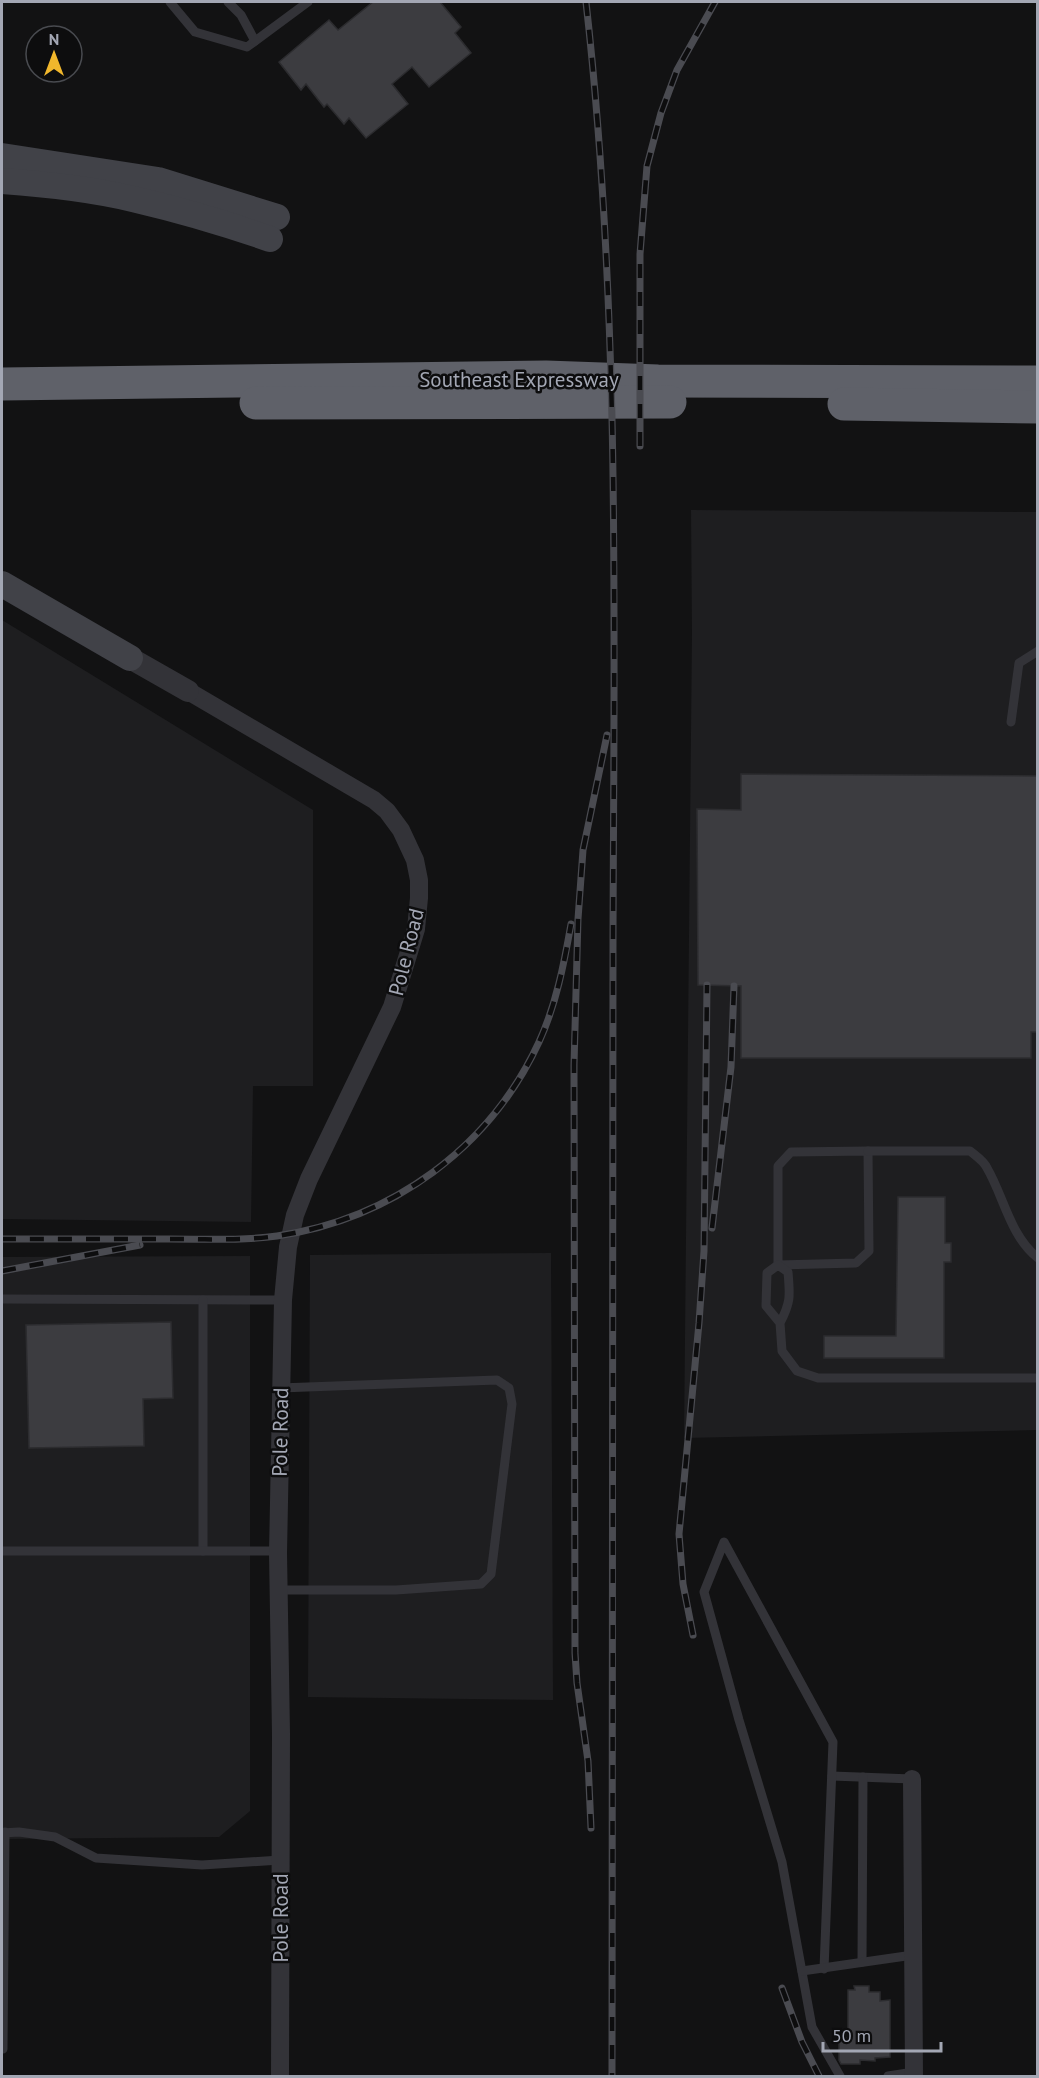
<svg xmlns="http://www.w3.org/2000/svg" width="1039" height="2078" font-family="'PT Sans',sans-serif">
<style>
.built{fill:#1e1e20}
.building{fill:#3c3c40;stroke:#2c2c2f;stroke-width:1.5}
.lines{fill:none;stroke-linecap:round;stroke-linejoin:round}
.service{stroke:#333338;stroke-width:9}
.minor{stroke:#333338;stroke-width:18}
.tertiary{stroke:#333338;stroke-width:22}
.secondary{stroke:#414248;stroke-width:26}
.motorway{stroke:#5f6169;stroke-width:33}
.rail-casing{stroke:#4a4b51;stroke-width:7}
.rail{stroke:#0d0d0e;stroke-width:4.5;stroke-dasharray:14;stroke-linecap:butt}
.labels{text-anchor:middle;dominant-baseline:central;stroke-width:5;stroke-linejoin:round;paint-order:stroke}
.street-label{font-size:21px;fill:#a3a7b4;stroke:#0d0d0e}
</style>
<rect width="100%" height="100%" fill="#121213"/>
<g class="built">
<path d="M691 510 1037 512V1430L684 1438 692 633Z"/>
<path d="M2 620 313 810V1086H253L251 1222 2 1219Z"/>
<path d="M551 1253 553 1700 308 1697 310 1255Z"/>
<path d="M250 1256V1811L219 1837 2 1839V1257Z"/>
</g>
<g class="building">
<path d="M373 2H440L461 27 455 33 471 53 429 87 412 67 392 84 408 104 366 138 349 118 344 124 327 104 324 107 306 84 301 90 279 62 329 20 338 30Z"/>
<path d="M741 774 1038 776V1032H1031V1058H741V986L698 985 697 809 741 810Z"/>
<path d="M898 1197H945V1243H951V1262H944V1358H824V1336H896Z"/>
<path d="M171 1322 173 1398 143 1399 144 1446 29 1448 26 1325Z"/>
<path d="M854 1986H869V1992H880V2001L890 2000V2057L875 2058V2061L860 2060V2064H841L839 2060V2038H848V1990H855Z"/>
</g>
<g class="lines">
<g class="service">
<path d="M170 2 195 32 247 47 308 2"/>
<path d="M228 2 241 15 255 41"/>
<path d="M1011 722 1019 663 1038 651"/>
<path d="M868 1151 869 1251 856 1263 778 1265V1166L791 1152Z"/>
<path d="M868 1151H970C976 1156 984 1161 987 1168 1004 1197 1010 1236 1038 1258"/>
<path d="M2 1299 283 1300"/>
<path d="M203 1300V1551"/>
<path d="M780 1323C791 1302 790 1296 788 1272L778 1265 767 1273 766 1306 780 1323 782 1351 797 1371 818 1378H1038"/>
<path d="M2 1551H279"/>
<path d="M279 1590H396L481 1584 491 1574 512 1404 509 1388 497 1380 280 1388"/>
<path d="M832 1776 912 1779"/>
<path d="M2 1833 19 1832 55 1837 96 1858 202 1865 280 1860"/>
<path d="M862 1962 863 1777"/>
<path d="M824 1969 833 1742 724 1542 704 1592 739 1720 782 1862 812 2027 840 2076"/>
<path d="M802 1971 913 1955"/>
<path d="M2 2049H3L5 1832"/>
<path d="M888 2076 914 2072"/>
</g>
<g class="minor">
<path d="M188 691 374 800 387 811 401 830 415 860 419 880V898L416 929 392 1007 309 1179 295 1215 288 1247 283 1300 278 1553 281 1734 280 2076"/>
<path d="M912 1779 914 2076"/>
</g>
<path class="tertiary" d="M130 658 188 691"/>
<g class="secondary">
<path d="M2 156 158 180 277 217"/>
<path d="M2 181C45 184 91 189 133 199 180 210 225 223 270 239"/>
<path d="M2 584 130 658"/>
</g>
<g class="motorway">
<path d="M2 384 546 377 658 381 1038 382"/>
<path d="M256 403 670 402"/>
<path d="M844 404 1038 407"/>
</g>
<g class="rail-casing">
<g id="rail">
<path d="M586 2C621 313 614 627 613 939 613 1318 613 1697 612 2076"/>
<path d="M640 446V254L647 166 661 113 677 70 715 2"/>
<path d="M712 1228 731 1067 734 986"/>
<path d="M2 1239C57 1239 113 1239 169 1239 205 1239 242 1241 277 1236 392 1219 490 1148 539 1042 556 1005 564 964 571 924"/>
<path d="M2 1271 140 1245"/>
<path d="M693 1635 683 1584 679 1534 699 1323 704 1251 707 985"/>
<path d="M591 1828 588 1761 577 1683 575 1653 574 1065 578 919 583 850 607 735"/>
<path d="M782 1988 802 2042 819 2076"/>
</g>
</g>
<use href="#rail" class="rail"/>
</g>
<g class="labels">
<g class="street-label">
<text x="519" y="379">Southeast Expressway</text>
<text transform="translate(406 952) rotate(-76)">Pole Road</text>
<text transform="translate(280 1432) rotate(-89)">Pole Road</text>
<text transform="translate(280 1918) rotate(-90)">Pole Road</text>
</g>
</g>
<rect width="1039" height="2078" fill="none" stroke="#a3a7b4" stroke-width="6"/>
<g transform="translate(54 54)"><circle r="28" fill="#0d0d0e" stroke="#494b50" stroke-width="1.5"/>
<path d="M0-4.5L10 22L0 15L-10 22Z" fill="#f1b72c"/>
<text y="-9" font-size="16" font-weight="bold" text-anchor="middle" fill="#a3a7b4">N</text>
</g>
<path d="M823 2042v9h118v-9" fill="none" stroke="#a3a7b4" stroke-width="3"/>
<text x="832" y="2042" font-size="18" fill="#a3a7b4" stroke="#0d0d0e" stroke-width="4.5" paint-order="stroke">50 m</text>
</svg>
